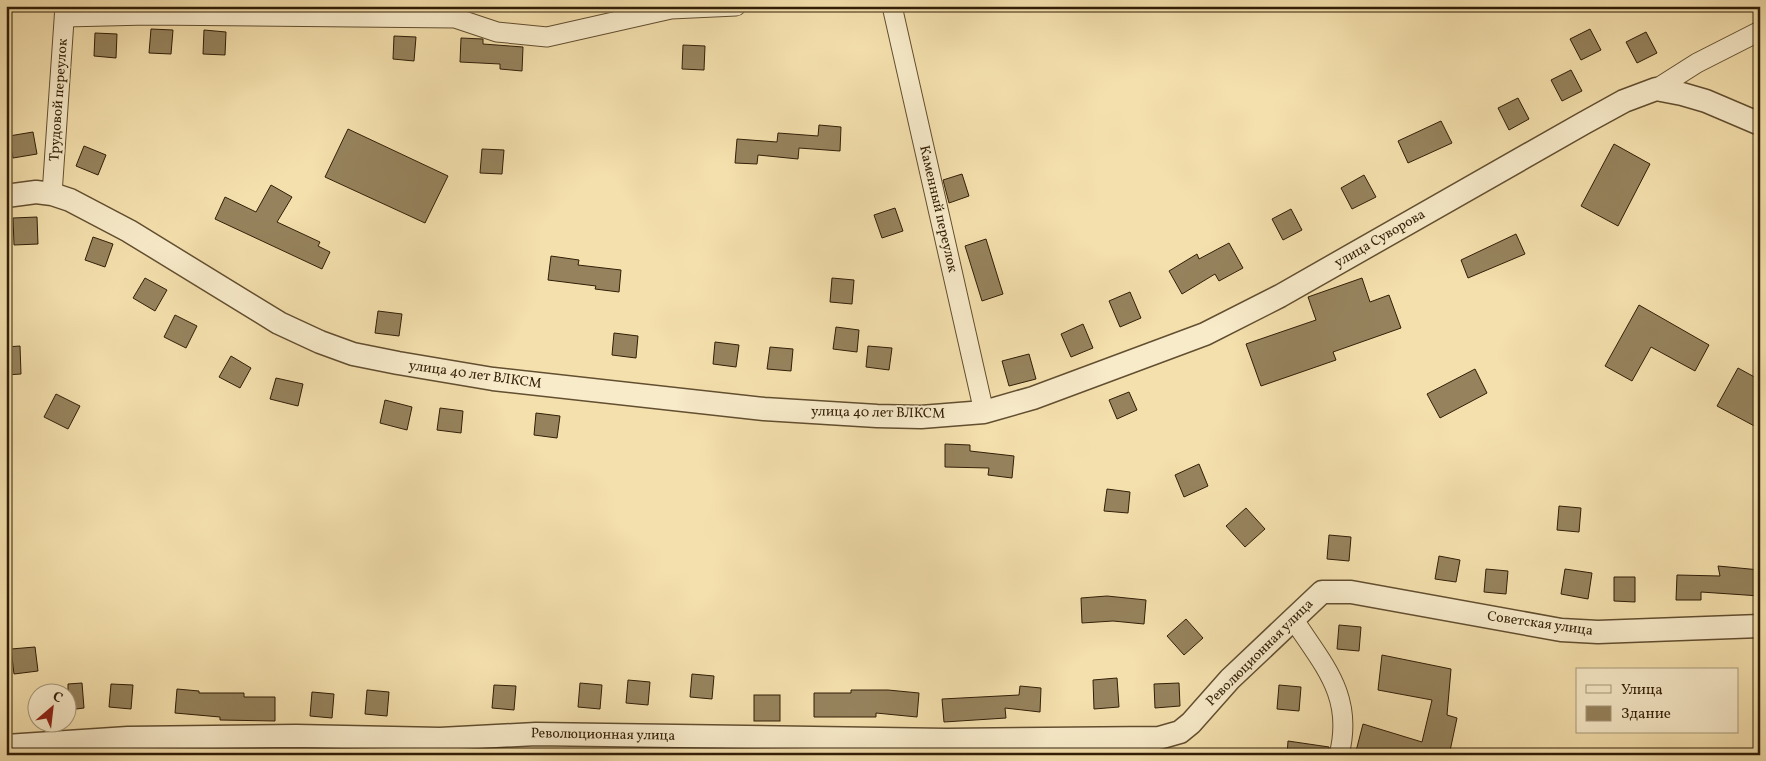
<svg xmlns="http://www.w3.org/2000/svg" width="1766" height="761" font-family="Vollkorn,serif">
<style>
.building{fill:#96835d;stroke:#311e07}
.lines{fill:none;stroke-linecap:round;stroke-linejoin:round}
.minor-casing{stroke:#624e30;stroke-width:21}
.tertiary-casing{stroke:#624e30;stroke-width:25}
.minor{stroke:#f8ebca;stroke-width:19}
.tertiary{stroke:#f8ebca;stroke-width:22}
.labels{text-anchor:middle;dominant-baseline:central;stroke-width:4;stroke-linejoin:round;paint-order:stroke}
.street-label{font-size:14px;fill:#311e07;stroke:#f8ebca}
</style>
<rect width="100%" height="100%" fill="#f4e0ad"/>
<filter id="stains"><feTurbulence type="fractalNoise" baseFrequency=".004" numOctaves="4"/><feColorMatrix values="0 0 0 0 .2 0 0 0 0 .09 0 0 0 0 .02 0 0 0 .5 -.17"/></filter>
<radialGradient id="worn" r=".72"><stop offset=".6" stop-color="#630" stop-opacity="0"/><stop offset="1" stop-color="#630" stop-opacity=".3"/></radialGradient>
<g class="building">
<path d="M151 29 173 30 171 54 149 53Z"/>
<path d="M1590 29 1601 50 1581 60 1570 39Z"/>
<path d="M204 30 226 32 225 55 203 54Z"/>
<path d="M1646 32 1657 53 1637 63 1626 42Z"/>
<path d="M95 33 117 34 116 58 94 56Z"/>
<path d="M394 36 416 37 414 61 393 59Z"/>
<path d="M461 38 483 39V44L523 47 522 71 500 69V64L460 62Z"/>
<path d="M683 45 705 46 704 70 682 69Z"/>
<path d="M1571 70 1582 91 1562 101 1551 80Z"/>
<path d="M1518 98 1529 119 1509 130 1498 108Z"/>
<path d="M1441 121 1452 143 1408 163 1398 141Z"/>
<path d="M819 125 841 127 840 151 799 148 798 159 758 155 757 164 735 163 737 139 777 142 778 133 818 136Z"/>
<path d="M348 129 448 176 425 223 325 177Z"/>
<path d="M33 132 37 154 13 158 9 136Z"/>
<path d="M1614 144 1650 164 1618 226 1581 206Z"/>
<path d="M84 146 106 155 98 175 76 166Z"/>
<path d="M482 149 504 150 502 174 480 173Z"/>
<path d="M962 174 969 196 949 203 943 180Z"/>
<path d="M1364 175 1376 197 1352 209 1341 188Z"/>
<path d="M271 185 292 197 277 222 320 242 318 246 330 252 322 269 215 219 225 197 256 212Z"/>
<path d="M895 208 903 231 882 238 874 215Z"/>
<path d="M1291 209 1302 230 1283 240 1272 219Z"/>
<path d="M37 217 38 244 14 245 13 218Z"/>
<path d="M1516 234 1525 254 1468 278 1461 260Z"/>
<path d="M93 237 113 244 105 267 85 260Z"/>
<path d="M986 239 1003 294 982 301 965 246Z"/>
<path d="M1229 243 1243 268 1219 281 1215 274 1182 294 1169 271 1197 254 1199 259Z"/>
<path d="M551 256 579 260 578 265 621 270 619 292 595 289 596 286 548 280Z"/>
<path d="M145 278 167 290 155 311 133 298Z"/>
<path d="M832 278 854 280 852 304 830 302Z"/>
<path d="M1362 278 1370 302 1389 295 1401 328 1333 352 1336 360 1261 386 1246 344 1316 320 1308 297Z"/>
<path d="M1130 292 1141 318 1120 327 1109 301Z"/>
<path d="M1639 305 1709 345 1695 371 1651 347 1632 381 1605 366Z"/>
<path d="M378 311 402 314 399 336 375 333Z"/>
<path d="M175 315 197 326 186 348 164 337Z"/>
<path d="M1083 324 1093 348 1071 357 1061 334Z"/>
<path d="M836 327 859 330 857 352 833 349Z"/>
<path d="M614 333 638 336 636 358 612 355Z"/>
<path d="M715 342 739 345 736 367 713 364Z"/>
<path d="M20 346 21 374 6 375V347Z"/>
<path d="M868 346 892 348 889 370 866 367Z"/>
<path d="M770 347 793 349 791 371 767 369Z"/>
<path d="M1029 354 1036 379 1009 386 1002 361Z"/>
<path d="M231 356 251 368 240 388 219 377Z"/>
<path d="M1738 368 1760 380V429L1717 406Z"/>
<path d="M1475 369 1487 393 1440 418 1427 394Z"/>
<path d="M276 378 303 384 298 406 270 399Z"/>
<path d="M1129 392 1137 410 1117 419 1109 400Z"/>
<path d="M56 394 80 406 68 429 44 417Z"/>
<path d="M385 400 412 407 407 430 380 423Z"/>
<path d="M440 408 463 411 461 433 437 430Z"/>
<path d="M536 413 560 416 557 438 534 435Z"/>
<path d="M945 444 970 445V451L1014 456 1012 478 988 475 989 468 945 467Z"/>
<path d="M1199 464 1208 486 1184 497 1175 475Z"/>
<path d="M1107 489 1130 492 1128 513 1104 511Z"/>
<path d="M1559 506 1581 508 1579 532 1557 530Z"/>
<path d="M1246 508 1265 529 1245 547 1226 526Z"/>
<path d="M1329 535 1351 537 1349 561 1327 559Z"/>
<path d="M1439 556 1460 560 1456 582 1435 579Z"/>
<path d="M1718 566 1760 570V596L1701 592V600H1676L1677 575 1720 576Z"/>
<path d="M1486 569 1508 571 1506 594 1484 592Z"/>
<path d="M1565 569 1592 573 1588 599 1561 594Z"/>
<path d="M1614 577H1635V602L1614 601Z"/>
<path d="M1107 596 1146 600 1144 624 1113 621 1082 623 1081 598Z"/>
<path d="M1186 619 1203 638 1184 655 1167 636Z"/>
<path d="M1339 625 1361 627 1359 651 1337 649Z"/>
<path d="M35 647 38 671 14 674 11 649Z"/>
<path d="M1382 655 1451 669 1447 715 1457 718 1450 751H1453V755H1355L1363 724 1422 742 1432 700 1378 690Z"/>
<path d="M692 674 714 676 712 699 690 697Z"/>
<path d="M1117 678 1119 707 1094 709 1093 680Z"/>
<path d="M628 680 650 682 648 705 626 703Z"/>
<path d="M82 683 84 708 68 710V684Z"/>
<path d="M580 683 602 685 600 709 578 707Z"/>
<path d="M1179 683 1180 706 1155 708 1154 684Z"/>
<path d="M111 684 133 685 131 709 109 707Z"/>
<path d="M494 685 516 686 514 710 492 708Z"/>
<path d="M1279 685 1301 687 1299 711 1277 709Z"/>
<path d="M1020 686 1041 688 1040 712 1005 708 1006 718 944 722 942 699 1019 695Z"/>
<path d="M177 689 199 691V693H244V697H275V721L220 720V717L175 713Z"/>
<path d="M367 690 389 692 387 716 365 714Z"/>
<path d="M851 690H888L919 693 917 717 876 713V717H814V693H851Z"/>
<path d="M312 692 334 694 332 718 310 716Z"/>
<rect x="754" y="695" width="26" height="26"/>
<path d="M1288 741 1329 747 1328 755H1287Z"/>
</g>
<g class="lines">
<g class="minor-casing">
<g id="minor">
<path d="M892 6 984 412"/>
<path d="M65 17 148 15 455 18 497 32 547 37 671 9 736 6"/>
<path d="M1656 89 1697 63 1760 31"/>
<path d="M52 194 65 6"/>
<path d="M1294 620C1324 666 1354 696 1339 755"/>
<path d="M434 755 440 739"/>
</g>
</g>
<g class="tertiary-casing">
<g id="tertiary">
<path d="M6 196 36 192 52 194 70 200 129 231 279 323 320 342 353 354 398 363 493 379 764 409 877 416 921 417 984 412 1033 398 1205 334 1280 296 1584 123 1624 101 1656 89 1682 94 1706 101 1760 124"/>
<path d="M6 746 128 738 296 736 440 739 536 734 947 740 1159 738 1180 732 1191 723 1230 679 1322 592H1351L1561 630 1598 632 1760 626"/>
</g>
</g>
<use href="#minor" class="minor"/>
<use href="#tertiary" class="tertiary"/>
</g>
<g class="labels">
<g class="street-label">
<text transform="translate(59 100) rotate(-86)">Трудовой переулок</text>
<text transform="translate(938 209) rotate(77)">Каменный переулок</text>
<text transform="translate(1380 239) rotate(-30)">улица Суворова</text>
<text transform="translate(475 375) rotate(8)">улица 40 лет ВЛКСМ</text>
<text transform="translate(878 413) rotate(1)">улица 40 лет ВЛКСМ</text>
<text transform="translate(1540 624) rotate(8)">Советская улица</text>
<text transform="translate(1260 653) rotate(-45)">Революционная улица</text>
<text transform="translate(603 735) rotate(1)">Революционная улица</text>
</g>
</g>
<rect width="1766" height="761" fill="none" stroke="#f4e0ad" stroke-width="25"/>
<rect x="8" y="8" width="1751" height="746" fill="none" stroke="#311e07" stroke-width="2.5"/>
<rect x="12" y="12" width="1741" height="736" fill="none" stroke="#311e07"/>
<rect x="1576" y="668" width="162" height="65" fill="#f8ebca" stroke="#a8997c"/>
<rect x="1586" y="685" width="25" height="8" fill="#f8ebca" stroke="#a8997c"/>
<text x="1621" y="694" font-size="15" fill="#311e07">Улица</text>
<rect x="1586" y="706" width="25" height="15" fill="#96835d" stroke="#a8997c"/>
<text x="1621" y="718" font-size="15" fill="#311e07">Здание</text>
<g transform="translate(52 708) rotate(28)"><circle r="24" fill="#f8ebca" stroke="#a8997c"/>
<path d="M0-4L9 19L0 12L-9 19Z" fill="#8f2418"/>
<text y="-8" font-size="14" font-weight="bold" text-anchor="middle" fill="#311e07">С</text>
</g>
<rect width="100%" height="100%" filter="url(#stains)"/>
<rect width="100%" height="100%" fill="url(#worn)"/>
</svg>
